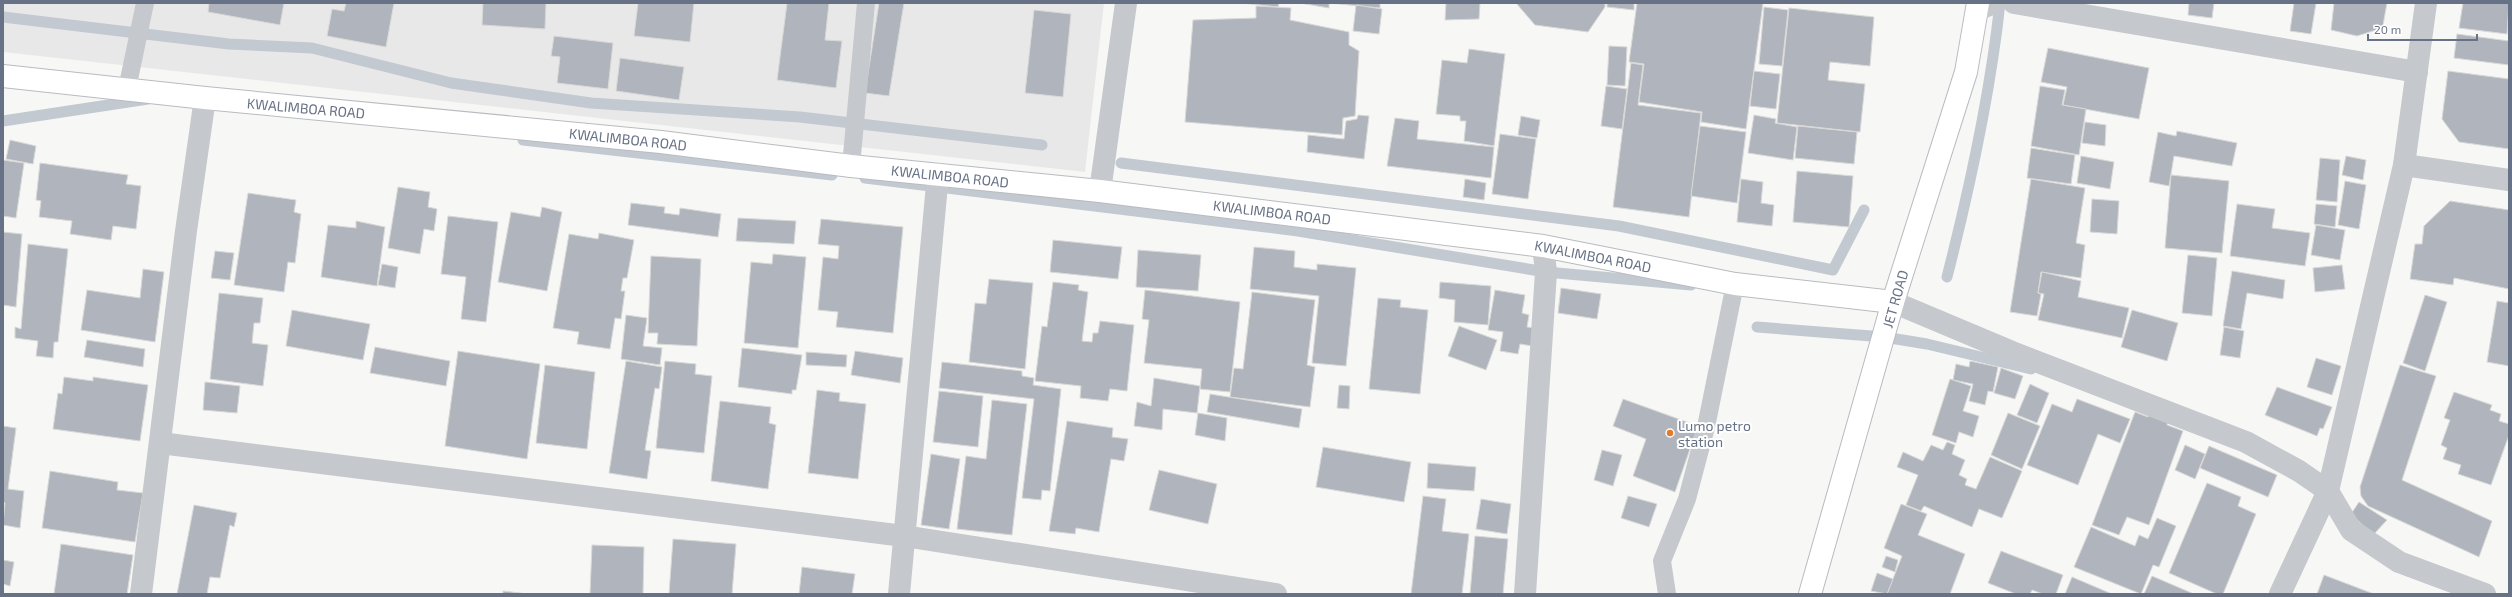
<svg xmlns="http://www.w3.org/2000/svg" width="2512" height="597" font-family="'Exo 2',sans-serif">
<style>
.built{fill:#e8e8e8}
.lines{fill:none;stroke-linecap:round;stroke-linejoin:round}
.stream{stroke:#c3c9d0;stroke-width:11}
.building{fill:#b0b5bd;stroke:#d9d9d7}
.secondary-casing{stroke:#b8bbc1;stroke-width:24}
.lane{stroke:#c5c8cc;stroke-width:18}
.street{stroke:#c5c8cc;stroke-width:22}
.secondary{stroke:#fff;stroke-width:22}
.poi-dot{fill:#e27b2a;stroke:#fff;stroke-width:1.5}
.labels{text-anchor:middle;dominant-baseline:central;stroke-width:4;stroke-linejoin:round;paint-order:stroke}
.street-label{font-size:14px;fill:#677286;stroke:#fff}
.poi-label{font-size:14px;fill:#677286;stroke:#fff;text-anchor:start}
</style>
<rect width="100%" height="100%" fill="#f7f8f5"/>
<path class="built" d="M3 3H1104L1085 172 3 52Z"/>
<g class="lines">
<g class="stream">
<path d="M3 17 229 44 312 48 451 83 591 103 800 117 1042 145"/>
<path d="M3 121 148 99"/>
<path d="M523 140 832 175"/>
<path d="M1121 163 1619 226 1833 270 1864 210"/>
<path d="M865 178 1298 231 1546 272 1691 285"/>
<path d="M1947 277C1970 187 1990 96 2000 3"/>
<path d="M1757 327 1884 337 1927 344 2031 369"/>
</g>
</g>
<g class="building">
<path d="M209 3H284L280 25 208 12Z"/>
<path d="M346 3H394L386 47 327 36 332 9 344 11Z"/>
<path d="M483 3H546L545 29 482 25Z"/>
<path d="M638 3H694L690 42 634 36Z"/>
<path d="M787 3H829L825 40 842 41 836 88 777 80Z"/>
<path d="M879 3H904L889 96 865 93Z"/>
<path d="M1241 3H1279L1278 7Z"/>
<path d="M1300 3H1380V8L1329 3V8Z"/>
<path d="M1446 3H1480L1479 19 1445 20Z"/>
<path d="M1516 3H1605V7L1588 32 1535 25Z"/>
<path d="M1607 3H1634V10L1607 7Z"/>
<path d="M1637 3H1763L1746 129 1701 122 1702 112 1639 102 1644 64 1629 62Z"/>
<path d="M2189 3H2214L2212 18 2188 15Z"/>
<path d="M2294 3H2316L2311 34 2290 31Z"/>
<path d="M2334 3H2387L2383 25 2376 30 2357 36 2331 30Z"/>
<path d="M2463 3H2509L2507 34 2459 28Z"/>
<path d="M1356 5 1382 9 1379 34 1353 31Z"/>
<path d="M1256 6 1291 8 1290 20 1349 32V45L1359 51 1355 116 1343 118 1342 135 1185 122 1193 20 1256 18Z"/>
<path d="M1764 7 1788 10 1782 66 1759 64Z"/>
<path d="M1789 8 1874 17 1870 66 1830 62 1828 80 1865 84 1860 132 1777 123Z"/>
<path d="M1034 10 1071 14 1063 97 1025 93Z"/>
<path d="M2457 34 2509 41V65L2454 58Z"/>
<path d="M554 36 613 43 608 89 557 83 560 57 551 56Z"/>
<path d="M1609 46 1627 47 1625 86 1607 85Z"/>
<path d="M2048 48 2149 68 2139 119 2063 105 2067 87 2041 82Z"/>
<path d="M1469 49 1505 54 1494 146 1464 141 1466 121H1460V116L1436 114 1442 60 1467 63Z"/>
<path d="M620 58 684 67 679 100 616 91Z"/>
<path d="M1631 63 1643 65 1638 105 1701 113 1689 217 1613 207Z"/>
<path d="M1754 71 1780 74 1776 109 1750 106Z"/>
<path d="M2448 71 2509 79V149L2459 142 2442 119Z"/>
<path d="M1606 86 1627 89 1622 129 1601 126Z"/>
<path d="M2040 86 2065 90 2062 105 2086 109 2079 155 2031 146Z"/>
<path d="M1358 115 1369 116 1364 159 1307 152 1308 135 1344 139 1346 121 1357 119Z"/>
<path d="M1754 115 1776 119 1775 123 1797 127 1793 160 1748 153Z"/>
<path d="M1521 116 1540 120 1537 138 1518 135Z"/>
<path d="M1395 118 1419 121 1417 139 1494 147 1491 178 1387 166Z"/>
<path d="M2085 122 2106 125 2105 146 2082 143Z"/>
<path d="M1700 126 1746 132 1737 203 1691 196Z"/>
<path d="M1798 126 1857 132 1854 164 1795 158Z"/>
<path d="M2177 131 2237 143 2232 166 2174 156 2169 186 2149 182 2158 132 2176 136Z"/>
<path d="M1500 134 1536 139 1528 199 1492 194Z"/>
<path d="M10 140 36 146 33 164 6 159Z"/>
<path d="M2031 148 2075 155 2071 184 2027 178Z"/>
<path d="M2081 156 2114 162 2110 189 2077 183Z"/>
<path d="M2346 156 2366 160 2363 180 2342 175Z"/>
<path d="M2320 158 2340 160 2337 202 2316 200Z"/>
<path d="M3 160 24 163 16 218 3 216Z"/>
<path d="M40 163 128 175 126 184 141 186 136 229 113 226 111 240 70 234 72 221 39 217 41 201 36 200Z"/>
<path d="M1797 171 1853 176 1849 227 1793 222Z"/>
<path d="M2171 175 2229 181 2222 253 2165 248Z"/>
<path d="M1465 179 1486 183 1484 200 1463 197Z"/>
<path d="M1741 179 1763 182 1761 203 1774 205 1772 226 1737 222Z"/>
<path d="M2031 179 2085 188 2076 243 2085 245 2081 278 2041 272 2038 293 2041 294 2037 316 2010 312Z"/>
<path d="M2345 181 2366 185 2359 229 2338 225Z"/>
<path d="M398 187 430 192 428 207 437 209 434 231 424 229 420 254 388 248Z"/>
<path d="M248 193 296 200 294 212 301 214 295 263 288 262 284 292 234 285Z"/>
<path d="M2092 199 2119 201 2117 234 2090 232Z"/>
<path d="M2450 201 2509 210V289L2454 278 2453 285 2410 279 2415 244H2422L2424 226Z"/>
<path d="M631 203 665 207 664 213 679 215 680 208 721 214 718 237 628 225Z"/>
<path d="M2237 204 2275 209 2272 228 2310 233 2305 266 2230 256Z"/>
<path d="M2316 204 2337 206 2335 227 2314 224Z"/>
<path d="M542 207 562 212 547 291 498 282 511 212 540 217Z"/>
<path d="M448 216 498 222 486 322 461 319 466 277 441 274Z"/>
<path d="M738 218 796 221 794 244 736 241Z"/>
<path d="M821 219 903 227 893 333 836 327 838 312 818 310 823 257 838 259 839 246 818 244Z"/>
<path d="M356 221 385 227 377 286 321 277 328 225 356 228Z"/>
<path d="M2316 225 2345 230 2340 260 2311 255Z"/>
<path d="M3 232 22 234 16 307 3 305Z"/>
<path d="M599 233 634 240 627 278H623L621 291H625L621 319 615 318 610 349 577 344 579 332 553 328 569 234 598 239Z"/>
<path d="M1053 240 1122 247 1118 279 1050 272Z"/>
<path d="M28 244 68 249 58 342H54L53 358 36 356 38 341 15 338V327L21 329Z"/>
<path d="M1254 247 1295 251 1294 267 1317 270V264L1356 268 1346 366 1312 363 1319 296 1250 289Z"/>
<path d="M1138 250 1201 255 1198 291 1136 287Z"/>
<path d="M215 251 234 253 230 280 211 278Z"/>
<path d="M773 254 806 257 798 348 744 343 751 262 772 264Z"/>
<path d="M2188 255 2217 258 2212 316 2182 313Z"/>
<path d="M651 256 701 259 697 346 657 344 658 333H648Z"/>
<path d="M382 264 398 267 395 288 378 285Z"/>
<path d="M2342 265 2345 289 2315 292 2313 268Z"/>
<path d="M143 269 164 272 155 342 81 330 87 290 140 298Z"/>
<path d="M2232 271 2285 280 2283 299 2247 293 2241 329 2223 326Z"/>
<path d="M2042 272 2081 281 2078 297 2129 308 2122 338 2038 320 2044 294 2038 293Z"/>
<path d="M989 279 1033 283 1025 369 969 362 975 303 986 304Z"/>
<path d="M1053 282 1079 285 1078 290 1088 292 1082 341 1092 342 1093 333H1098L1100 321 1134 325 1127 391 1110 389 1108 401 1080 398 1081 386 1035 381 1042 326 1047 327Z"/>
<path d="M1440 282 1491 286 1488 325 1454 322 1455 300 1439 298Z"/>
<path d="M1561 288 1601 294 1597 319 1558 313Z"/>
<path d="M1145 290 1240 302 1230 392 1200 389 1202 369 1144 363 1149 320 1142 319Z"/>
<path d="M1495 290 1525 295 1522 313 1529 315 1527 327 1535 328 1532 346 1520 344 1518 354 1500 351 1503 332 1488 330Z"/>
<path d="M1252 292 1315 300 1307 365 1315 367 1310 407 1230 397 1234 368 1243 369Z"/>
<path d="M219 293 263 298 260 323H254L252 343 268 345 263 386 210 379Z"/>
<path d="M2425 295 2447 302 2425 371 2403 363Z"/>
<path d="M1378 298 1401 300 1400 307 1428 310 1420 394 1369 389Z"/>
<path d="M2497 301 2509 303V366L2487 362Z"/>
<path d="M292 310 370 324 363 360 286 346Z"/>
<path d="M2132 310 2178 323 2167 361 2121 347Z"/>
<path d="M626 315 647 318 643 346 662 348 660 365 621 359Z"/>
<path d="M1459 326 1497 340 1486 370 1448 356Z"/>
<path d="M2224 327 2244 331 2240 358 2220 355Z"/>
<path d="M87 340 145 349 143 367 84 357Z"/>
<path d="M375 347 450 361 446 386 370 373Z"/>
<path d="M742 348 802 355 796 390H792V394L738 387Z"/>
<path d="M458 351 540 364 527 459 445 446Z"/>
<path d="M855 351 903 358 900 383 851 375Z"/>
<path d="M806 352 847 355 846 367 806 365Z"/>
<path d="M2316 358 2341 366 2332 395 2307 387Z"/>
<path d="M626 361 662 367 659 389 655 388 645 450 651 451 647 479 609 473Z"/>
<path d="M665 361 696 364 695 374 712 376 704 453 656 448Z"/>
<path d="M1970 361 1998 367 1993 392 1988 391 1985 405 1969 401 1973 384 1953 380 1956 364 1969 367Z"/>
<path d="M942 362 1022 371V376L1034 378 1033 385 1061 389 1050 491 1042 490 1041 500 1022 498 1034 399 939 388Z"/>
<path d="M545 365 595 372 587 449 536 443Z"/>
<path d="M2400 365 2436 376 2402 480 2492 521 2479 557 2368 506 2361 496 2360 487Z"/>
<path d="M2001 368 2023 376 2015 399 1994 393Z"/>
<path d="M64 377 93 381V377L148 385 140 441 53 429 58 393 62 394Z"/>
<path d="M1154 378 1200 386 1197 413 1163 409 1162 430 1134 426 1137 402 1151 406Z"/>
<path d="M1950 379 1971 386 1963 411 1979 416 1973 437 1959 432 1956 443 1932 435Z"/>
<path d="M205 382 240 386 237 413 203 410Z"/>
<path d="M2030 384 2049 393 2037 423 2017 415Z"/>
<path d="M1339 385 1350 386 1349 409 1337 408Z"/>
<path d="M2277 387 2332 407 2323 429 2320 428 2317 436 2265 415Z"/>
<path d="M817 390 840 393 839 401 866 404 858 479 808 473Z"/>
<path d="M939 391 983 396 978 447 933 442Z"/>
<path d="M2454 392 2492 405 2490 410 2501 414 2499 421 2509 424V435L2491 485 2458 474 2461 465 2443 459 2447 448 2441 445 2450 420 2444 418Z"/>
<path d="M1210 394 1302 409 1299 428 1207 412Z"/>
<path d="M1623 399 1698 426 1675 492 1633 476 1646 439 1613 426Z"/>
<path d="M2077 399 2130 419 2120 443 2098 434 2078 485 2027 465 2052 404 2072 412Z"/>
<path d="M992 400 1027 404 1012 535 957 529 966 456 986 459Z"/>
<path d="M720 401 771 407 769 423 776 425 768 489 711 481Z"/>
<path d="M2135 412 2148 417 2149 413 2168 421 2167 425 2183 431 2149 525 2127 517 2119 535 2092 525Z"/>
<path d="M1198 413 1227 418 1225 441 1195 435Z"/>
<path d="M2008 413 2040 426 2022 469 1991 455Z"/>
<path d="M1067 421 1113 428 1112 437 1128 439 1124 461 1111 459 1099 532 1076 528 1075 534 1049 531Z"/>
<path d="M3 426 16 428 8 489 24 491 20 528 3 525 5 503 3 502Z"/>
<path d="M1947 442 1955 445 1952 454 1965 460 1959 475 1967 479 1965 485 1976 489 1990 457 2022 471 2002 518 1979 509 1972 527 1924 506 1921 511 1906 505 1918 475 1897 467 1903 452 1923 461 1931 445 1943 450Z"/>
<path d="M2185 445 2205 454 2195 479 2175 470Z"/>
<path d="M2209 446 2277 475 2268 497 2200 468Z"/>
<path d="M1323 447 1411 462 1404 502 1316 487Z"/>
<path d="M1602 450 1622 455 1613 486 1594 480Z"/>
<path d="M931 454 960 459 949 529 921 525Z"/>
<path d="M1428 463 1476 467 1474 491 1427 488Z"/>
<path d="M1159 470 1217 484 1208 524 1149 510Z"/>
<path d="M50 471 118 482 117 490 143 493 135 542 42 528Z"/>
<path d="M2207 483 2241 497 2238 506 2256 514 2223 594H2217L2169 573Z"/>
<path d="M1423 496 1446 499 1442 531 1469 534 1462 594H1411Z"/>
<path d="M1628 496 1657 504 1649 527 1621 518Z"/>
<path d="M1481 499 1511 504 1507 534 1476 529Z"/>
<path d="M2359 502 2387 520 2373 535 2351 514Z"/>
<path d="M1901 504 1927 514 1918 535 1965 554 1950 594H1887L1902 556 1884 548Z"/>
<path d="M194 505 237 513 234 527 230 525 220 578 210 577 207 594H177Z"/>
<path d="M2157 518 2176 526 2159 567 2153 565 2141 594 2074 567 2091 527 2135 546 2139 535 2148 539Z"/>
<path d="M1475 536 1508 539 1503 594H1470Z"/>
<path d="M673 539 736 544 732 594H669Z"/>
<path d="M61 544 133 555 127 594H54Z"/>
<path d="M592 545 644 547 643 594H590Z"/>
<path d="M2001 551 2063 575 2056 594H2043L2032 590 2030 594H2016L1988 583Z"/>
<path d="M1886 556 1898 560 1895 572 1882 567Z"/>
<path d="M3 560 14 562 10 586 3 584Z"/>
<path d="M802 567 855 574 852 594H799Z"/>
<path d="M1877 573 1893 579 1887 594 1871 591Z"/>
<path d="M2324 575 2374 594H2317Z"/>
<path d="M2152 576 2194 594H2144Z"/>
<path d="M2072 577 2112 594H2065Z"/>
<path d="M503 591 528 594H503Z"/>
</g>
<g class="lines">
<g class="secondary-casing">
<g id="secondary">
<path d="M3 76 205 98 661 142 851 166 1100 191 1543 246 1735 284 1893 302"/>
<path d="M1810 594 1893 302 1966 72 1978 3"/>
</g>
</g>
<g class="lane">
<path d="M127 89 145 3"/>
<path d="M851 166 866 3"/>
<path d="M1667 594 1662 561 1687 499 1706 427 1735 284"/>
</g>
<g class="street">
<path d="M2014 3 2417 72"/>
<path d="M1977 10 1994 3"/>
<path d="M2404 165 2509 180"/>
<path d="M1100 191 1126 3"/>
<path d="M1893 302 2012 352 2246 442 2299 471 2328 491 2351 530 2399 562 2485 594"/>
<path d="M160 443 904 536 1276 594"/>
<path d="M141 594 186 231 205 98"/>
<path d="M899 594 938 174"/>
<path d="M1525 594 1546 272 1543 246"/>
<path d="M2280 594 2328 491 2404 165 2426 3"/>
</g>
<use href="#secondary" class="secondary"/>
</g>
<circle class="poi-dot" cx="1670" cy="433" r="4"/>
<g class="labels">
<g class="street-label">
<text transform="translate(306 108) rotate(5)">KWALIMBOA ROAD</text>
<text transform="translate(628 139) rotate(6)">KWALIMBOA ROAD</text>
<text transform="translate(950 176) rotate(6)">KWALIMBOA ROAD</text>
<text transform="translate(1272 212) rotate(7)">KWALIMBOA ROAD</text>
<text transform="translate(1593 256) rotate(11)">KWALIMBOA ROAD</text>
<text transform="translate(1895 299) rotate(-74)">JET ROAD</text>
</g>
<g class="poi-label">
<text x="1678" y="425">Lumo petro<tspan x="1678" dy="16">station</tspan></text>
</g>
</g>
<rect width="2512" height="597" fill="none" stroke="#677286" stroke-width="8"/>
<path d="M2368 34v6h109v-6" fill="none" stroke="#677286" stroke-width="2"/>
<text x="2374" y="34" font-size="12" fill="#677286" stroke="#ffffff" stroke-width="3" paint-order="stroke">20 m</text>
</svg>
